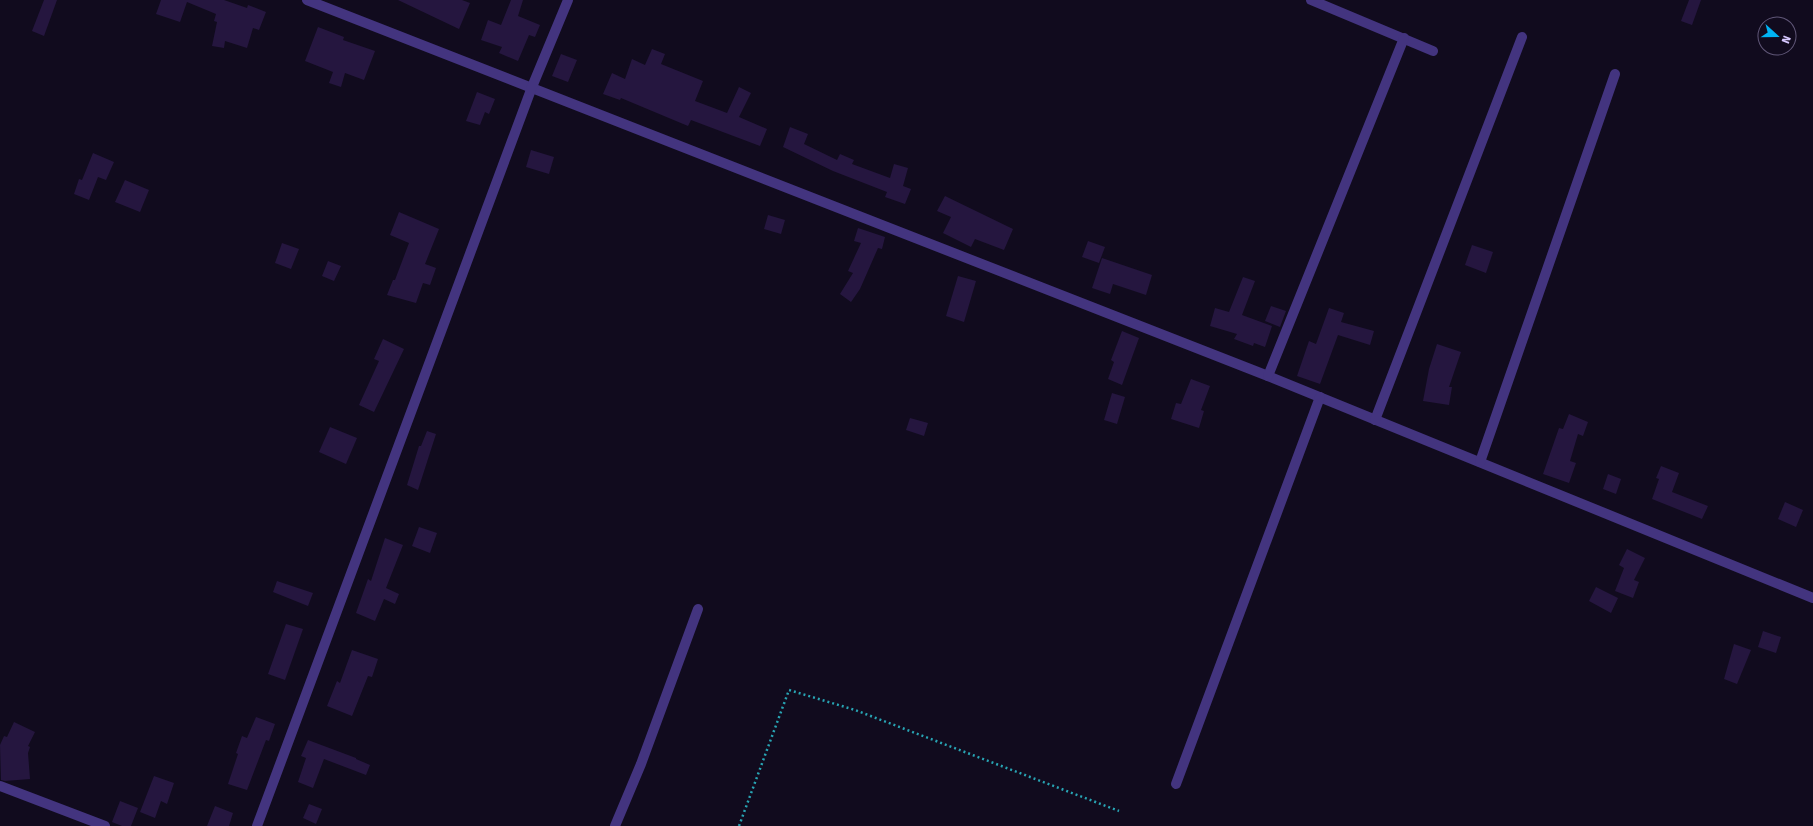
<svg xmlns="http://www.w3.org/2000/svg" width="1813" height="826" font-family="'Fira Sans',sans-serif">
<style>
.building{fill:#25163f}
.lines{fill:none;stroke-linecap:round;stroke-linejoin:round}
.path{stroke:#28a4b3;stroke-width:2.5;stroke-dasharray:2 3;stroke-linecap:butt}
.street{stroke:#43347f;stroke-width:10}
</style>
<rect width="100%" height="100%" fill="#110b1e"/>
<g class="building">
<path d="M44 0H57L44 36 32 31Z"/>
<path d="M161 0H224L247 8 248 5 266 12 259 30 253 28 247 48 225 41 224 48 212 46 217 22 214 21 216 14 187 2 180 22 156 14Z"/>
<path d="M398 0H462L470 3 459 29Z"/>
<path d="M511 0H523L518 16 540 25 535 37 529 35 518 61 499 53 502 47 481 40 488 20 501 25Z"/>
<path d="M1689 0H1701L1692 25 1681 21Z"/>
<path d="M318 27 344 37 343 40 375 51 364 80 345 73 341 87 329 83 333 72 305 61Z"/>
<path d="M652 49 665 54 661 64 703 81 695 101 727 113 739 87 751 93 739 117 767 129 760 146 691 120 688 126 621 98 620 100 603 94 612 73 625 79 632 59 645 65Z"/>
<path d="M561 54 577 60 568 82 552 76Z"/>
<path d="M477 92 495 99 489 114 485 112 480 125 466 121Z"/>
<path d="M790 127 808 134 804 144 837 160 840 154 854 160 852 164 890 178 894 164 908 168 903 186 911 189 905 204 885 197 887 192 833 171 783 147Z"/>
<path d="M531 150 554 157 549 174 526 167Z"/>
<path d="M93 153 114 162 106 180 98 177 89 200 74 194 79 179 82 180Z"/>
<path d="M125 180 149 190 140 212 115 202Z"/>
<path d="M945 196 1013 229 1004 250 975 239 971 247 943 233 951 217 937 211Z"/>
<path d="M399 212 439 229 425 264 436 268 430 285 423 283 416 303 387 295 393 280H395L409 243 390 235Z"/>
<path d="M768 215 785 220 781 234 764 229Z"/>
<path d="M858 228 885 237 882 249 878 248 860 289 851 302 840 294 853 273 848 271 861 243 854 241Z"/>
<path d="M1088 241 1105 247 1099 263 1082 257Z"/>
<path d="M282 243 299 249 291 269 275 263Z"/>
<path d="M1472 245 1493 252 1486 273 1465 265Z"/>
<path d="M1102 258 1152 275 1146 295 1113 284 1110 294 1092 288Z"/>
<path d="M328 261 341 266 334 281 322 276Z"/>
<path d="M958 276 976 281 964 322 946 316Z"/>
<path d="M1243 277 1255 281 1242 315 1272 326 1265 347 1254 343 1253 346 1234 339 1237 334 1210 326 1215 308 1229 312Z"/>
<path d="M1271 306 1286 311 1280 327 1265 321Z"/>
<path d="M1329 308 1344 313 1341 322 1374 331 1370 345 1338 335 1320 384 1297 376 1309 341 1316 344Z"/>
<path d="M1122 331 1139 338 1122 385 1108 379 1114 362 1111 360Z"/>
<path d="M383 339 404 349 374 412 359 405 379 361 374 359Z"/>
<path d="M1437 344 1461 352 1449 387H1452L1449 405 1423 401 1429 369Z"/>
<path d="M1191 379 1210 386 1201 410 1204 411 1199 428 1171 419 1176 403 1181 404Z"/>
<path d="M1112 393 1125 397 1117 424 1104 420Z"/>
<path d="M1569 414 1588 422 1583 436 1578 434 1570 461 1576 463 1569 483 1543 474 1559 428 1563 429Z"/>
<path d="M910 418 928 423 924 436 906 430Z"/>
<path d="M330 427 357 438 346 464 319 452Z"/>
<path d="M427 431 436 434 418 490 407 485 419 446H421Z"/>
<path d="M1661 466 1679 473 1672 492 1708 506 1702 519 1652 499 1659 479 1656 478Z"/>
<path d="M1608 474 1621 479 1616 494 1603 489Z"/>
<path d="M1785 502 1803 510 1796 527 1778 519Z"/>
<path d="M419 527 437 533 430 553 412 546Z"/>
<path d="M385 538 403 545 386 588 399 594 395 604 384 599 375 621 356 613 368 579 371 581Z"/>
<path d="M1627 549 1645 558 1634 580 1639 582 1633 598 1615 591 1624 568 1619 565Z"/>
<path d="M277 581 313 593 308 606 273 592Z"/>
<path d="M1596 587 1618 598 1611 613 1589 601Z"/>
<path d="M286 624 303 629 285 680 268 674Z"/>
<path d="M1763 631 1781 637 1776 653 1758 647Z"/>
<path d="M1734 644 1751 650 1737 684 1724 679Z"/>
<path d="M352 650 378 659 372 677 368 676 352 716 327 706 337 681 340 683Z"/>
<path d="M256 717 275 724 269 741 266 740 247 790 228 784 238 754 236 753 242 736 247 738Z"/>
<path d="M14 722 35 732 28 746 30 747 28 753 30 779 5 781 1 780 0 745 4 736 7 737Z"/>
<path d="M308 740 356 758V759L370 765 366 775 324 759 313 788 298 782 306 758 301 756Z"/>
<path d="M154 776 174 783 167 804 161 801 155 818 140 812Z"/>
<path d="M120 801 138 808 131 826H122L112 822Z"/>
<path d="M309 804 322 809 316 824 303 818Z"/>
<path d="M215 806 233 813 229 826H207Z"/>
</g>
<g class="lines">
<path class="path" d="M739 826 789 690 855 710 1119 811"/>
<g class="street">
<path d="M307 0 1268 376 1813 598"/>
<path d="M1311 0 1433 51"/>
<path d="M1268 376 1404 38"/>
<path d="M1375 420 1522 37"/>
<path d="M1480 462 1615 74"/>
<path d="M1176 784 1320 397"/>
<path d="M0 786 105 826"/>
<path d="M257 826 532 87 568 0"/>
<path d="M615 826 641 764 698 609"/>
</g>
</g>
<g transform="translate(1777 36) rotate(111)"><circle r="19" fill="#110b1e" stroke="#605778"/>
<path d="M0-3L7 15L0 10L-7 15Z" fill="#00b3f3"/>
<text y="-6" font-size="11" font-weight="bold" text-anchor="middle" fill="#d7c8ff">N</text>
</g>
</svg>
